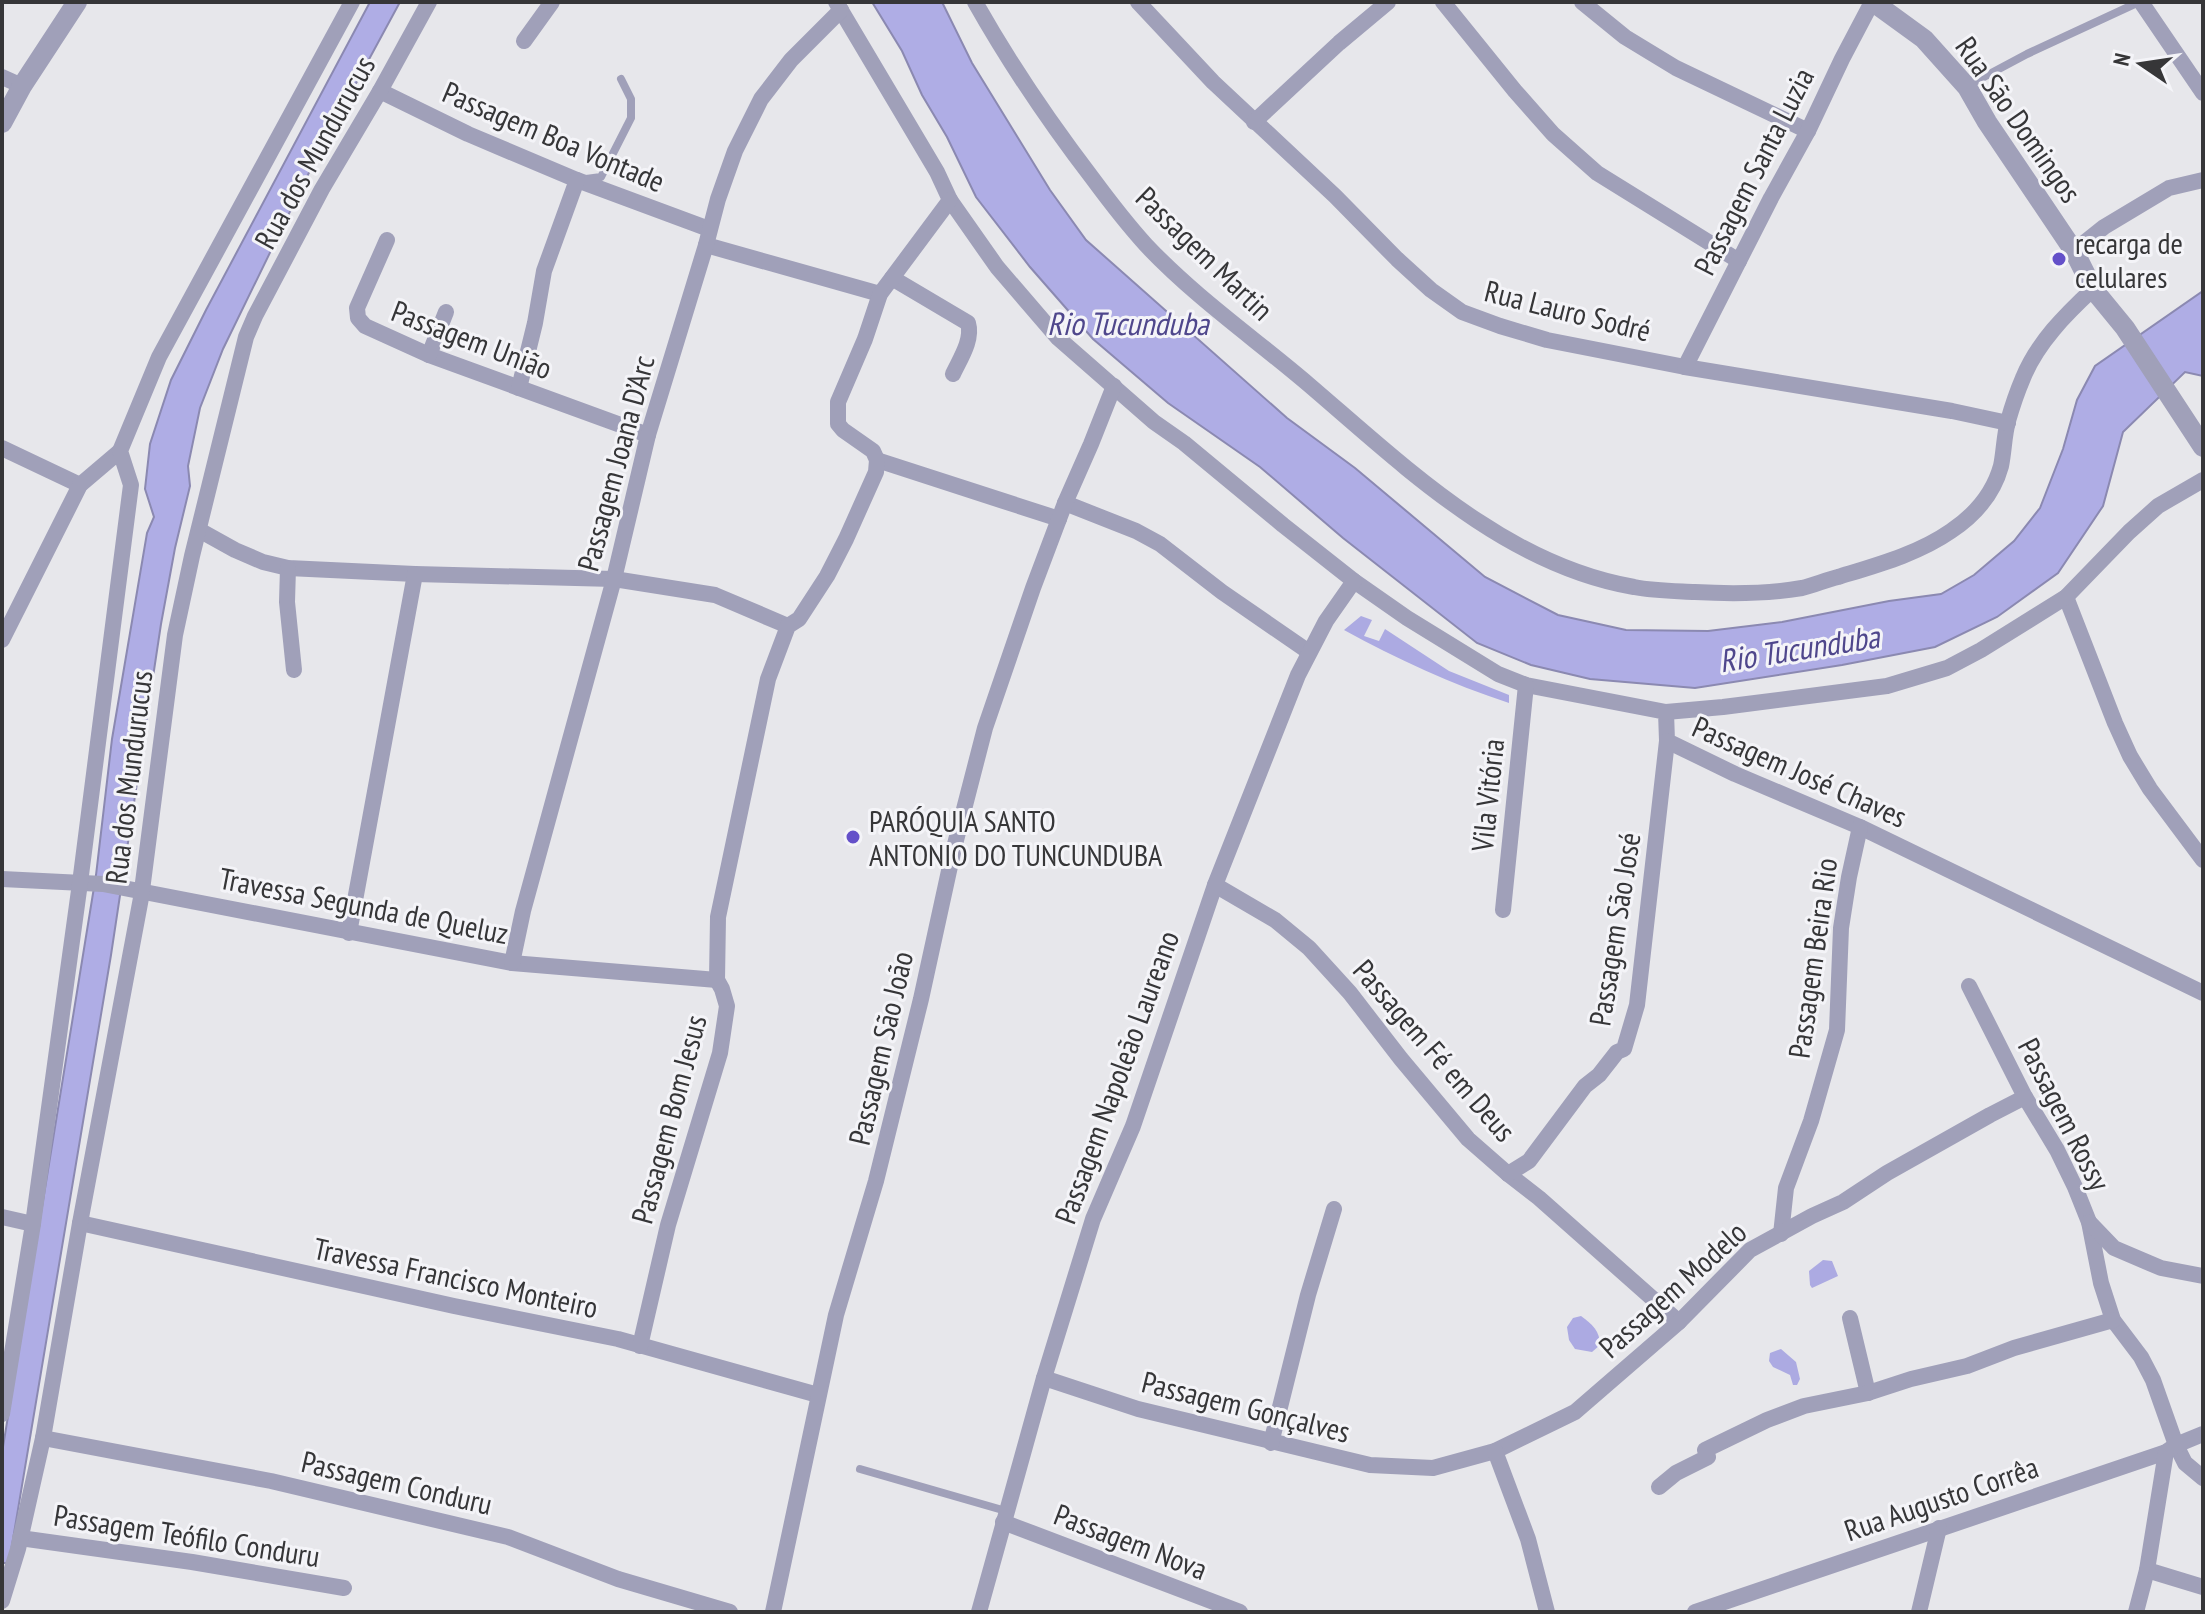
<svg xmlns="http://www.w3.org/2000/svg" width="2205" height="1614" font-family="'PT Sans Narrow',sans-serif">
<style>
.forest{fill:#acaae2}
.water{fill:#afade5;stroke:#8b89b1;stroke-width:2}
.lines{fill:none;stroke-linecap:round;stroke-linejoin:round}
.service{stroke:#a0a0b9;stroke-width:8}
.minor{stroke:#a0a0b9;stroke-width:16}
.tertiary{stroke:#a0a0b9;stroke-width:20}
.poi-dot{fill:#6450c9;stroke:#f4f4f8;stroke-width:3}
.labels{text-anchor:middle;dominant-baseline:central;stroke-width:6;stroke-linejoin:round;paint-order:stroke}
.street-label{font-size:30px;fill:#363638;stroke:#f4f4f8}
.poi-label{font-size:30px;fill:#363638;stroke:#f4f4f8;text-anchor:start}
.water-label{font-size:32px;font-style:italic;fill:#4f478c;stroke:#f4f4f8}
</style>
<rect width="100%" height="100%" fill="#e7e7eb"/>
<g class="forest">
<path d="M1361 616 1372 620 1364 636 1379 641 1385 629 1449 671 1509 695V703C1451 684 1397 659 1344 630Z"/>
<path d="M1823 1260 1832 1261 1838 1276 1812 1288 1810 1285 1809 1271Z"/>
<path d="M1581 1316C1592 1324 1600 1331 1600 1345L1592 1352 1575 1349 1569 1340 1567 1327 1573 1318Z"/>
<path d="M1781 1349 1796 1362 1800 1379 1797 1385H1793L1790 1375 1773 1367 1769 1361 1770 1353Z"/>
</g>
<g class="water">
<path d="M370 2H400L321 148 223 349 200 408 188 466 190 486 175 548 161 624 111 955 9 1563H2V1453L96 875 112 739 147 533 154 517 145 489 150 444 171 380 206 310Z"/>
<path d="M872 2H942L972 63 1050 190 1086 240 1287 418 1355 468 1485 577 1558 615 1626 630 1708 631 1782 622 1889 601 1941 594 1974 575 2014 541 2040 508 2063 449 2077 400 2095 366 2203 291V376L2185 372 2123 432 2103 506 2058 573 1997 617 1935 647 1842 665 1695 688 1590 679 1531 665 1477 643 1343 538 1260 467 1168 403 1093 339 1030 267 976 197 947 137 922 95 902 51Z"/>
</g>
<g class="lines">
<g class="service">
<path d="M1967 86 2027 54 2139 2"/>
<path d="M586 179 601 177 631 118V99L621 79"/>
<path d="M860 1469 1006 1511"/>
</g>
<g class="minor">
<path d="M836 2 937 172 950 200 997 267 1058 338 1154 422 1184 443 1283 525 1354 581 1407 618 1498 674 1526 685 1666 712 1667 741 1735 774 1860 827 2203 993"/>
<path d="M975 2C1010 64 1050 123 1093 179 1110 202 1127 224 1146 245 1195 297 1254 338 1308 384 1404 466 1505 565 1634 587 1654 591 1675 591 1695 592 1730 594 1767 594 1802 588 1814 585 1826 580 1838 577 1877 565 1918 554 1951 531 1975 515 1993 495 2001 466 2004 452 2004 436 2008 421 2012 407 2017 392 2023 378 2037 343 2066 314 2093 289"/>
<path d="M1138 2 1213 82 1335 196 1397 259 1431 290 1462 312 1500 326 1547 340 1685 367 1952 411 2008 423"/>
<path d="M1443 2 1515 91 1553 134 1597 173 1739 261"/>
<path d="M1582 2 1625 37 1676 68 1808 131"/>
<path d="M2141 2 2203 93"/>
<path d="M524 41 552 2"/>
<path d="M2 77 22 86"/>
<path d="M380 91 468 134 577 180 709 229"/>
<path d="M1254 122 1339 43 1388 2"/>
<path d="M387 240 357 308 358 318 365 326 429 355 648 435"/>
<path d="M706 245 880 294"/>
<path d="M2074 251 2104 227 2169 188 2203 180"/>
<path d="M892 278 968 323C973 340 960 359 953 374"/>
<path d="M429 355 446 312"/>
<path d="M1685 367 1771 198 1808 131 1842 59 1872 2"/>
<path d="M519 388 535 323 544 271 577 180"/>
<path d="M2 448 80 485"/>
<path d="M877 460 1059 519"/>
<path d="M1065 503 1136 531 1160 544 1222 592 1309 652"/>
<path d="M199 530 235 550 263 562 288 568 415 574 614 579 715 595 788 626"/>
<path d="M288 568 287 602 294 670"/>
<path d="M2066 597 2115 723 2130 756 2150 789 2203 860"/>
<path d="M2 640 80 485 120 451"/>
<path d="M1666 712 1723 707 1887 686 1947 668 1981 650 2066 597 2129 532 2158 506 2203 480"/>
<path d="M2 879 103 884 512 963 717 980"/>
<path d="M1215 885 1275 920 1309 948 1350 993 1401 1059 1468 1139 1508 1174 1539 1198 1679 1322"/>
<path d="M1503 910 1526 685"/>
<path d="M349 933 415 574"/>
<path d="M512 963 523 911 614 579 648 435 706 245 718 199 735 151 761 99 791 60 841 10"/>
<path d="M1969 986 2025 1097 2057 1150 2075 1187 2089 1222 2101 1283 2113 1320 2141 1357 2153 1380 2176 1445 2185 1463 2203 1478"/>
<path d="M1508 1174 1529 1161 1585 1086 1599 1075 1617 1052 1624 1049 1637 1005 1667 741"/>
<path d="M2 1217 33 1224"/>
<path d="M2089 1222 2114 1248 2161 1268 2203 1276"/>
<path d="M80 1223 454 1306 618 1339 818 1395"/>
<path d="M1781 1234 1786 1188 1811 1121 1837 1030 1841 928 1849 877 1860 827"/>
<path d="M1850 1318 1868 1393"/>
<path d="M640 1346 668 1225 720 1053 727 1006 722 989 717 980 718 917 768 679 788 626 799 619 827 576 846 539 876 472 877 460 873 451 843 430 838 424V402L865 339 880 294 950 200"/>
<path d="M1044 1378 1138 1409 1370 1465 1433 1468 1495 1451 1575 1412 1679 1322 1750 1250 1812 1216 1843 1202 1887 1173 1990 1115 2025 1097"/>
<path d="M2 1414 33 1224 80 883 131 485 120 451 159 357 352 2"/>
<path d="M43 1438 271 1481 508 1537 618 1579 730 1612"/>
<path d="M1271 1443 1308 1295 1334 1209"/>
<path d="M1495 1451 1528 1539 1547 1612"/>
<path d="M1659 1487 1676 1473 1708 1457 1705 1450 1767 1420 1804 1406 1868 1393 1911 1379 1967 1366 2014 1348 2113 1320"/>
<path d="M1003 1522 1240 1612"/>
<path d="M20 1538 192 1562 344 1588"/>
<path d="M2147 1570 2203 1587"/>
<path d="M2 1601 18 1549 43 1438 80 1223 141 898 175 635 192 556 246 337 255 316 322 189 380 91 429 2"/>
<path d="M773 1612 836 1315 876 1181 921 999 954 848 985 728 1033 588 1065 503 1091 444 1114 386"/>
<path d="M979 1612 1044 1378 1093 1219 1133 1126 1215 885 1298 675 1326 621 1354 581"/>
<path d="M1695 1612 2166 1452 2176 1445 2203 1434"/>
<path d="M1919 1612 1939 1528"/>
<path d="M2136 1612 2147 1570 2166 1452"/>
</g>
<g class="tertiary">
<path d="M1873 2 1924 39 1967 87 1987 122 2074 251 2093 289 2125 328 2203 447"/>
<path d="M2 123 22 86 77 2"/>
</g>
</g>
<g class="poi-dot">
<circle cx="2059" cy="259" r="8"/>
<circle cx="853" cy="837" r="8"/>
</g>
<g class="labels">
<g class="street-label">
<text transform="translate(2019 119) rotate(55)">Rua São Domingos</text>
<text transform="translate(554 136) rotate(23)">Passagem Boa Vontade</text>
<text transform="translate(314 152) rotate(-61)">Rua dos Mundurucus</text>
<text transform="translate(1753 171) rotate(-63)">Passagem Santa Luzia</text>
<text transform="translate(1205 253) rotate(44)">Passagem Martin</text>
<text transform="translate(1568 310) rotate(14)">Rua Lauro Sodré</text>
<text transform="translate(472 339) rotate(21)">Passagem União</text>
<text transform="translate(615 463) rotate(-75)">Passagem Joana D’Arc</text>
<text transform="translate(1800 771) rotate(24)">Passagem José Chaves</text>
<text transform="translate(128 777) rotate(-83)">Rua dos Mundurucus</text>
<text transform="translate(1487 795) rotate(-84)">Vila Vitória</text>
<text transform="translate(364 905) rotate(11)">Travessa Segunda de Queluz</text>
<text transform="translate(1614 929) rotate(-81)">Passagem São José</text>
<text transform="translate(1812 958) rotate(-82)">Passagem Beira Rio</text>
<text transform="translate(880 1048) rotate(-77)">Passagem São João</text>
<text transform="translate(1435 1050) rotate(49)">Passagem Fé em Deus</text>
<text transform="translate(1116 1077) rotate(-70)">Passagem Napoleão Laureano</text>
<text transform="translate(2065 1114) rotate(63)">Passagem Rossy</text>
<text transform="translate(668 1119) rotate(-75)">Passagem Bom Jesus</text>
<text transform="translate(456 1277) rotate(12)">Travessa Francisco Monteiro</text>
<text transform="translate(1672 1289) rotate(-42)">Passagem Modelo</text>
<text transform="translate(1246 1406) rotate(14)">Passagem Gonçalves</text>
<text transform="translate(397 1482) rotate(13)">Passagem Conduru</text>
<text transform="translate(1941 1498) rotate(-19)">Rua Augusto Corrêa</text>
<text transform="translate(187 1535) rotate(9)">Passagem Teófilo Conduru</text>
<text transform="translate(1131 1541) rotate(21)">Passagem Nova</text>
</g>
<g class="poi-label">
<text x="2075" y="242">recarga de<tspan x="2075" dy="34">celulares</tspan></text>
<text x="869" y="820">PARÓQUIA SANTO<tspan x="869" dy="34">ANTONIO DO TUNCUNDUBA</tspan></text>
</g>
<g class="water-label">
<text x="1128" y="323">Rio Tucunduba</text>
<text transform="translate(1799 648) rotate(-9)">Rio Tucunduba</text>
</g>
</g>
<rect width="2205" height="1614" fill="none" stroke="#363638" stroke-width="8"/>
<g transform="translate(2141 64) rotate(283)" stroke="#f4f4f8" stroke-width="6" paint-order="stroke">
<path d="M0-6L14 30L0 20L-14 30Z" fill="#363638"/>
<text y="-12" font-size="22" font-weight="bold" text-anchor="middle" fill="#363638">N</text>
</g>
</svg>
